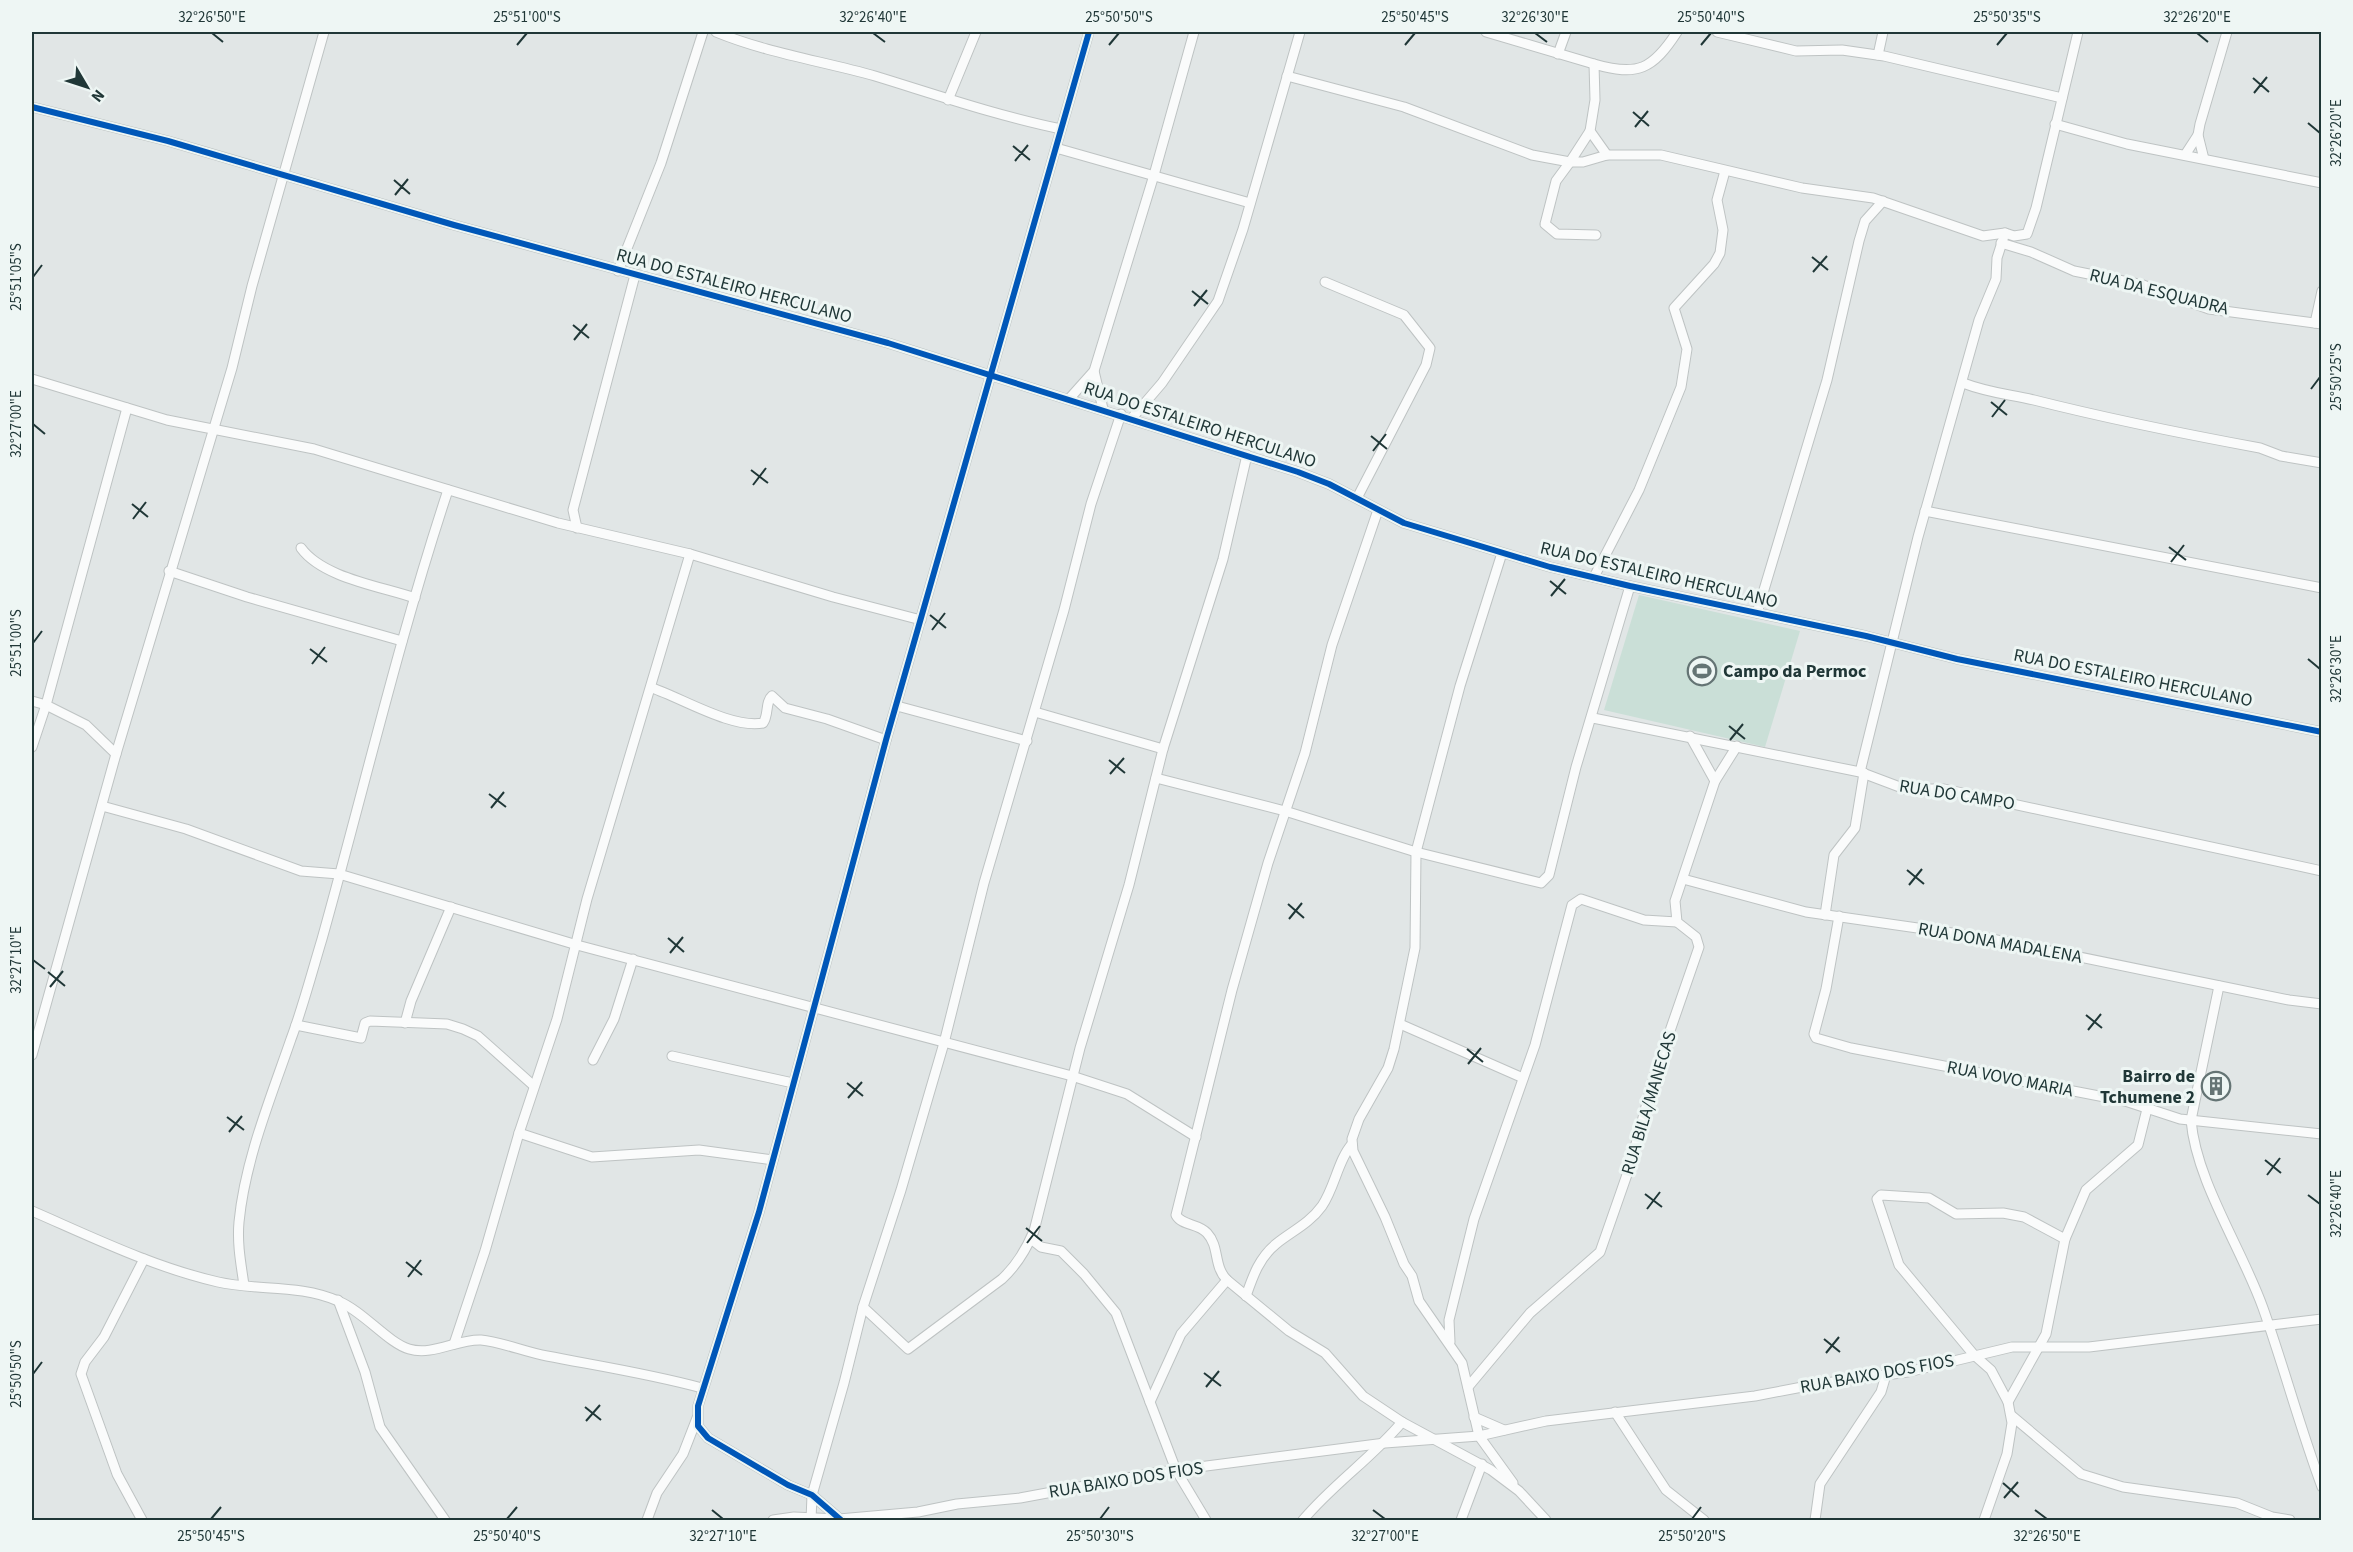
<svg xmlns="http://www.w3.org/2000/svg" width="2353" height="1552" font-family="'Source Sans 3',sans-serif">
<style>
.green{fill:#cadfd7}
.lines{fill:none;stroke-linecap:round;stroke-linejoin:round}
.minor-casing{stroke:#bec3c3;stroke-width:11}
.minor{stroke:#fafbfb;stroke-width:9}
.cycleway-casing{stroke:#eef6f4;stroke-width:10}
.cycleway{stroke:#0057b8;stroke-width:6}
.ticks{fill:none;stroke:#203737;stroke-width:2}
.labels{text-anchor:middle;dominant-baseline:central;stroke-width:6;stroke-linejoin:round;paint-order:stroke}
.street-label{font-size:18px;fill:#203737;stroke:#eef6f4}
.poi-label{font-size:18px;font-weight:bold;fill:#203737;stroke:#eef6f4;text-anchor:start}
.neatline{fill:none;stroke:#203737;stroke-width:2}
.ticks-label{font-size:15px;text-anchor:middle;fill:#203737}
</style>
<rect width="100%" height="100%" fill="#e1e6e6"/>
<path class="green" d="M1639 595 1800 631 1765 747 1604 710Z"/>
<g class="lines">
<g class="minor-casing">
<g id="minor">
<path d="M716 32C767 53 822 61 875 76 937 95 998 116 1061 129"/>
<path d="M1486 32 1594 64"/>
<path d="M1717 32 1796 51 1842 50 1884 56 2062 98"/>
<path d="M1558 54 1566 32"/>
<path d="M1878 55 1883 32"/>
<path d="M1287 76 1404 107 1532 155 1570 162"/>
<path d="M948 100 976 32"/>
<path d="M32 107 168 141 454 225 888 343 1298 472 1329 484 1404 523 1550 567 1630 586 1866 636 1957 659 2322 732"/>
<path d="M2055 124 2127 144 2322 183"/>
<path d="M1590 131 1570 162H1583L1607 155H1661L1802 188 1873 198 1983 236 2005 233"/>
<path d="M1056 148 1250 203"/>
<path d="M1607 155 1590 131 1595 100 1594 64C1638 77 1653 69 1677 32"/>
<path d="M2185 155 2198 135"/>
<path d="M2204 159 2198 135 2200 124 2227 32"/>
<path d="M1570 162 1556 181 1545 224 1557 234 1596 235"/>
<path d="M2001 243 2031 252 2074 271 2143 285 2209 309 2322 324"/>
<path d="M618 271 661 163 703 32"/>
<path d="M1325 282 1404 315 1430 348 1426 365 1357 498"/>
<path d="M2315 323 2322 291"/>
<path d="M1094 371 1103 409"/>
<path d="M32 379 167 420 314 449 558 523 690 554 833 597 921 620"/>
<path d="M1963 383C1989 393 2008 394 2034 400 2109 419 2184 434 2260 448L2281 456 2322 463"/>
<path d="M1069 399 1094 371 1154 175 1194 32"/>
<path d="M1132 418 1162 383 1218 301 1243 229 1300 32"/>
<path d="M1378 510 1332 645 1305 753 1268 863 1232 990 1176 1215C1182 1226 1198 1223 1207 1233 1220 1247 1213 1266 1227 1280L1289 1331 1325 1353 1363 1396 1402 1422 1491 1470 1519 1491 1546 1520"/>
<path d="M1925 511 2322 588"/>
<path d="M577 528 573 510 635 275"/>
<path d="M301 548C323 578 380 586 415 598"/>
<path d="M1502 553 1460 686 1416 852 1415 948 1394 1049 1388 1068 1359 1119 1352 1139 1353 1151 1385 1217 1404 1264 1412 1276 1419 1301 1462 1363 1479 1436 1513 1483"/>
<path d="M169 571 247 597 402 641"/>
<path d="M1594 577 1639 490 1681 387 1687 349 1674 308 1714 264 1720 253 1723 230 1717 200 1725 171"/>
<path d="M1757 613 1827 380 1859 241 1865 221 1883 201"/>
<path d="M652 688C682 698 732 729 763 723 769 715 765 702 772 696L785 708 827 719 886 740"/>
<path d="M32 701 46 705 32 747"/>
<path d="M897 706 1027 741"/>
<path d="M1035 712 1163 749"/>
<path d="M1593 718 1860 772 1905 789H1944L2322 871"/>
<path d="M1690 736 1715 781"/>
<path d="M116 754 86 725 46 705 127 408"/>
<path d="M1860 772 1918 537 1979 320 1996 279 1997 258 2005 233 2014 236 2027 234 2036 208 2078 32"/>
<path d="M1156 778 1285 811 1416 852 1541 883 1549 875 1576 767 1630 586"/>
<path d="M102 806 186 829 301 871 339 874 577 945 1072 1076 1127 1094 1196 1137"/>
<path d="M1683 879 1806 912 1987 938 2289 1000 2322 1004"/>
<path d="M1825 915 1834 855 1855 828 1864 773"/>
<path d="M1839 916 1826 989 1814 1034 1816 1038 1851 1048 2125 1101 2180 1119 2322 1134"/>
<path d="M2219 986 2191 1120C2196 1181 2242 1249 2263 1308 2284 1367 2300 1428 2322 1487"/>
<path d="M405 1023 411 1001 451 907"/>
<path d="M1400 1024 1523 1078"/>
<path d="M296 1025 361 1038 365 1023 370 1021 447 1024 463 1029 478 1036 534 1086"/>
<path d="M32 1055 116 754 232 368 252 286 324 32"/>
<path d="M672 1056 793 1083"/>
<path d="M593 1060 614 1019 633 959"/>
<path d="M519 1133 592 1157 699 1150 773 1160"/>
<path d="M32 1211C92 1237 153 1267 218 1282 258 1291 300 1284 338 1301 363 1311 388 1343 409 1349 433 1356 457 1339 481 1340 502 1342 525 1352 547 1356 599 1366 651 1374 702 1388"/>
<path d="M1031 1239 1041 1247 1061 1251 1084 1274 1116 1313 1176 1470 1206 1520"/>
<path d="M244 1285C241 1264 237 1244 239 1222 245 1160 271 1097 291 1039 303 1007 312 972 322 939 364 789 399 638 448 490"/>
<path d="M1246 1296C1253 1276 1259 1258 1276 1244 1292 1231 1309 1224 1322 1206 1335 1187 1338 1160 1352 1144"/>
<path d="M338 1300 365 1372 380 1427 445 1520"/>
<path d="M863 1307 908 1349 1002 1279C1017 1265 1026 1250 1034 1231L1080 1048 1129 885 1163 749 1223 559 1247 455"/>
<path d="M1450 1342 1449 1320 1474 1219 1535 1045 1572 905 1581 899 1644 920 1677 922"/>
<path d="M454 1344 485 1251 519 1133 557 1019 587 899 690 554"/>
<path d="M1468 1387 1530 1313 1600 1252 1630 1166 1654 1077 1699 947 1696 937 1677 922 1675 901 1715 781 1737 746"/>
<path d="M1150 1402 1181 1334 1227 1280"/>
<path d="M2008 1402 2046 1334 2065 1239 2086 1190 2138 1145 2147 1109"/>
<path d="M1615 1412 1666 1490 1704 1520"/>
<path d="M2012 1416 2081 1474 2123 1487 2237 1503 2272 1517 2290 1520"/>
<path d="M1474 1417 1504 1430"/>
<path d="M142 1520 117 1474 81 1374 85 1362 104 1337 144 1259"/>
<path d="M647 1520 657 1493 683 1454 697 1418"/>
<path d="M773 1520 794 1517 839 1519 918 1512 957 1504 1020 1498 1160 1472 1385 1443 1479 1436 1546 1421 1755 1396 1818 1384 1908 1372 2012 1347H2089L2322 1319"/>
<path d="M811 1520 812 1495 844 1383 863 1307 901 1190 944 1043 984 883 1064 610 1091 504 1121 414"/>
<path d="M841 1520 812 1495 788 1485 708 1438 698 1426V1406L759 1212 886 740 1089 32"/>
<path d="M1303 1520C1333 1484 1372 1458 1402 1422"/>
<path d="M1461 1520 1482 1464"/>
<path d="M1815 1520 1820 1484 1881 1392 1886 1375"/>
<path d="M1984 1520 2007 1454 2012 1423 2008 1402 1991 1370 1974 1355 1899 1265 1877 1199 1881 1195 1929 1198 1956 1214 2003 1213 2024 1217 2065 1239"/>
</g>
</g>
<use href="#minor" class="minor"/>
<g class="cycleway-casing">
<g id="cycleway">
<path d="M32 107 168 141 454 225 888 343 1298 472 1329 484 1404 523 1550 567 1630 586 1866 636 1957 659 2322 732"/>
<path d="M841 1520 812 1495 788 1485 708 1438 698 1426V1406L759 1212 886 740 1089 32"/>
</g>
</g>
<use href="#cycleway" class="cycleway"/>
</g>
<path class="ticks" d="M212 33 223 42M873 33 885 42M1535 33 1547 42M2197 33 2208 42M517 45 527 33M1109 45 1119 33M1405 45 1415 33M1701 45 1711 33M1997 45 2007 33M2253 78 2269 92M2254 93 2267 77M1633 112 1649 126M2308 123 2320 133M1635 127 1648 111M1013 146 1030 160M1015 161 1028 145M394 180 410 194M395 195 408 179M1812 257 1828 270M1813 272 1827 256M33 277 42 265M1192 291 1208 304M1194 306 1207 290M573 325 589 338M574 340 587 324M2311 389 2320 377M1991 402 2007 415M1992 417 2005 400M33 424 45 434M1371 436 1387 449M1373 451 1386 434M751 470 768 483M753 485 766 468M132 504 148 517M133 519 146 502M2169 547 2186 560M2171 562 2184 545M1550 581 1566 594M1551 596 1565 579M930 615 946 628M932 630 945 613M33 643 42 631M310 649 327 662M2308 659 2320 669M312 664 325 647M1729 726 1745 739M1730 740 1743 724M1109 760 1125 773M1110 774 1124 758M489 794 506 807M491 808 504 792M1907 870 1924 884M1909 885 1922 869M1288 904 1304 918M1289 919 1302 903M668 938 684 952M670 953 683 937M33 960 45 969M48 972 65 986M50 987 63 971M2086 1015 2102 1028M2088 1030 2101 1014M1467 1049 1483 1062M1468 1064 1481 1048M847 1083 863 1096M848 1098 862 1082M227 1117 244 1130M229 1132 242 1116M2265 1160 2281 1173M2267 1175 2280 1158M1645 1194 1662 1207M2308 1195 2320 1204M1647 1209 1660 1192M1026 1228 1042 1241M1027 1243 1040 1226M406 1262 422 1275M408 1277 421 1260M1824 1339 1840 1352M1826 1353 1839 1337M1204 1373 1221 1386M33 1374 42 1362M1206 1387 1219 1371M585 1407 601 1420M586 1421 600 1405M2003 1483 2019 1497M2004 1498 2018 1482M712 1510 723 1519M1373 1510 1385 1519M2035 1510 2047 1519M211 1519 221 1507M507 1519 517 1507M1100 1519 1109 1507M1692 1519 1701 1507"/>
<defs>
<g id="stadium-ring" transform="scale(1.5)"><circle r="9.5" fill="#eef6f4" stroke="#647474" stroke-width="1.5"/><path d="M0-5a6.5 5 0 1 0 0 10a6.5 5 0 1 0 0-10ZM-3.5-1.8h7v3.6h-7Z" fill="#647474"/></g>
<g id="building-ring" transform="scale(1.5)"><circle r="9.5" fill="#eef6f4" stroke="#647474" stroke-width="1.5"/><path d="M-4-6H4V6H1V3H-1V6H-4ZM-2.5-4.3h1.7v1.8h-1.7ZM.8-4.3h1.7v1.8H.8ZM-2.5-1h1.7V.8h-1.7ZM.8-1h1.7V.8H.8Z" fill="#647474"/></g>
</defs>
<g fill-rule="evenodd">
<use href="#stadium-ring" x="1702" y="671"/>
<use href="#building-ring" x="2216" y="1086"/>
</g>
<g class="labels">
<g class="street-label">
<text transform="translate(734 286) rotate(15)">RUA DO ESTALEIRO HERCULANO</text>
<text transform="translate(2159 292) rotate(14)">RUA DA ESQUADRA</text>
<text transform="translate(1200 425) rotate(18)">RUA DO ESTALEIRO HERCULANO</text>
<text transform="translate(1659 575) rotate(13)">RUA DO ESTALEIRO HERCULANO</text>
<text transform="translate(2133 678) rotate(11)">RUA DO ESTALEIRO HERCULANO</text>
<text transform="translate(1957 795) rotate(9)">RUA DO CAMPO</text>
<text transform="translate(2000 943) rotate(10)">RUA DONA MADALENA</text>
<text transform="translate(2010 1079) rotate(11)">RUA VOVO MARIA</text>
<text transform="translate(1649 1103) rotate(-73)">RUA BILA/MANECAS</text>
<text transform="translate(1877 1374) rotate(-10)">RUA BAIXO DOS FIOS</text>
<text transform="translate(1126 1480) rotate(-9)">RUA BAIXO DOS FIOS</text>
</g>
<g class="poi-label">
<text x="1723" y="671">Campo da Permoc</text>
<text x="2195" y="1076" text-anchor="end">Bairro de<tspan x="2195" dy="21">Tchumene 2</tspan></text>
</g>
</g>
<rect width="2353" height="1552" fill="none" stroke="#eef6f4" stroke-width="66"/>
<g transform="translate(87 87) rotate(129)" stroke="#eef6f4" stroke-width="4.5" paint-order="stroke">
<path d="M0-4.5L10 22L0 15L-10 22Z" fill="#203737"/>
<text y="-9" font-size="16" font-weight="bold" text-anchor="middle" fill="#203737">N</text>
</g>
<rect x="33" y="33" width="2287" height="1486" class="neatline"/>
<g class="ticks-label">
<text x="212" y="22">32°26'50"E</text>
<text x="527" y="22">25°51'00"S</text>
<text x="873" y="22">32°26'40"E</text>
<text x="1119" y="22">25°50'50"S</text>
<text x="1415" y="22">25°50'45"S</text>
<text x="1535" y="22">32°26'30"E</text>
<text x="1711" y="22">25°50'40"S</text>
<text x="2007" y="22">25°50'35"S</text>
<text x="2197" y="22">32°26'20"E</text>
<text transform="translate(2336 133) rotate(-90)" y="5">32°26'20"E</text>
<text transform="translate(16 277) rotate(-90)" y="5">25°51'05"S</text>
<text transform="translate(2336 377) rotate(-90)" y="5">25°50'25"S</text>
<text transform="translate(16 424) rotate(-90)" y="5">32°27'00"E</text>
<text transform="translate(16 643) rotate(-90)" y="5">25°51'00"S</text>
<text transform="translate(2336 669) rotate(-90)" y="5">32°26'30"E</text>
<text transform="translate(16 960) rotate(-90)" y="5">32°27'10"E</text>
<text transform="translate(2336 1204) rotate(-90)" y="5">32°26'40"E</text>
<text transform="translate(16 1374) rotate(-90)" y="5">25°50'50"S</text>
<text x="211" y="1541">25°50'45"S</text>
<text x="507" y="1541">25°50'40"S</text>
<text x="723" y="1541">32°27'10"E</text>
<text x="1100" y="1541">25°50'30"S</text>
<text x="1385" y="1541">32°27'00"E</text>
<text x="1692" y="1541">25°50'20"S</text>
<text x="2047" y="1541">32°26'50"E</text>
</g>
</svg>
